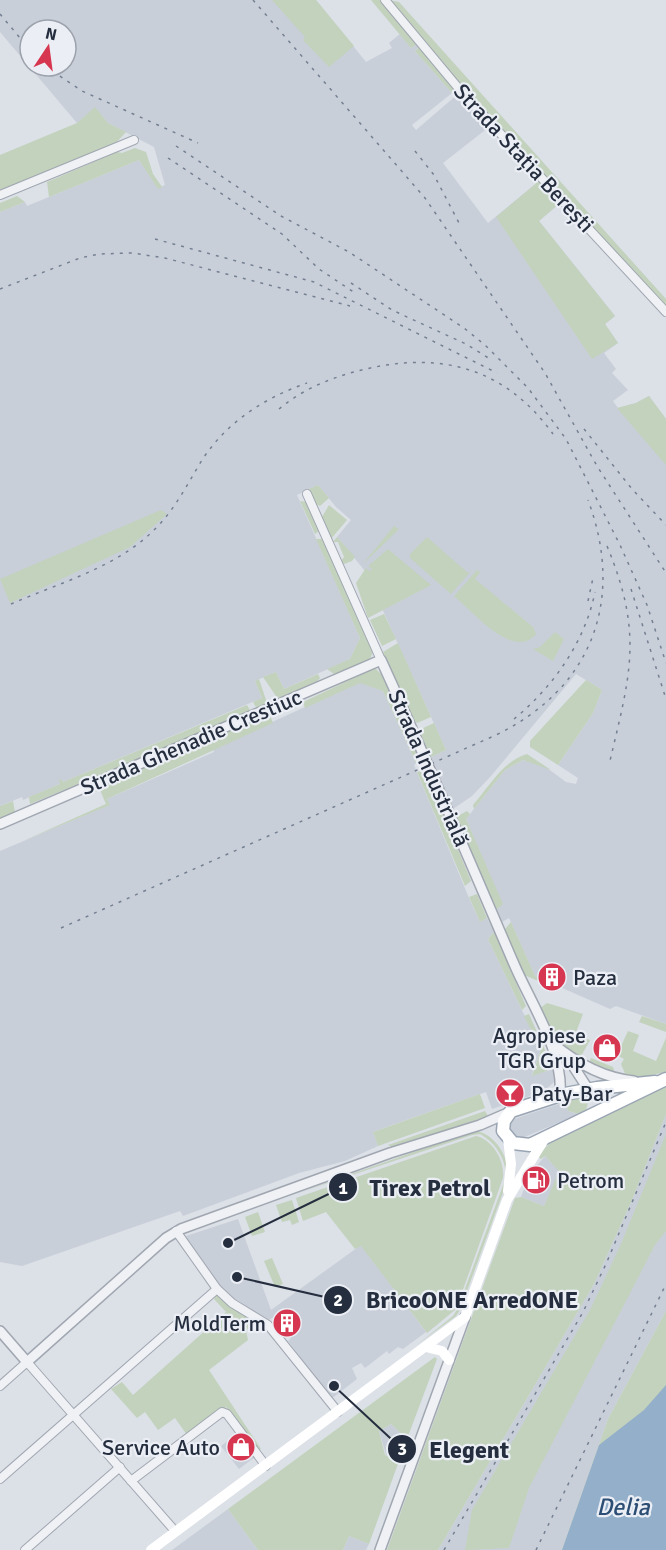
<svg xmlns="http://www.w3.org/2000/svg" width="666" height="1550" font-family="Signika,sans-serif">
<style>
.built{fill:#c9cfd9;fill-rule:evenodd}
.green{fill:#c2d2bc}
.water{fill:#94afca}
.lines{fill:none;stroke-linecap:round;stroke-linejoin:round}
.minor-casing{stroke:#a1a7b1;stroke-width:10}
.tertiary-casing{stroke:#a1a7b1;stroke-width:12}
.primary-casing{stroke:#9aa5b4;stroke-width:15}
.minor{stroke:#eff1f5;stroke-width:8}
.tertiary{stroke:#eff1f5;stroke-width:9}
.secondary{stroke:#fff;stroke-width:10}
.primary{stroke:#fff;stroke-width:12}
.rail{stroke:#748092;stroke-width:1.5;stroke-dasharray:3 6;stroke-linecap:butt}
.labels{text-anchor:middle;dominant-baseline:central;stroke-width:4.5;stroke-linejoin:round;paint-order:stroke}
.street-label{font-size:22px;fill:#252e3e;stroke:#ebeff5}
.poi-label{font-size:22px;fill:#252e3e;stroke:#ebeff5;text-anchor:start}
.water-label{font-size:24px;font-style:italic;fill:#2c4d74;stroke:#ebeff5}
.leader{fill:none;stroke:#252e3e;stroke-width:2}
.callout-dot{fill:#252e3e;stroke:#ebeff5;stroke-width:2}
.mark-label{font-size:18px;text-anchor:middle;font-weight:bold;fill:#fff}
.callout-label{font-size:24px;text-anchor:middle;font-weight:bold;fill:#252e3e;stroke:#ebeff5;stroke-width:4.5;stroke-linejoin:round;paint-order:stroke}
</style>
<rect width="100%" height="100%" fill="#dce0e7"/>
<g class="built">
<path d="M0 0H316L366 62 392 48 389 43 400 34 411 48 417 44 419 47 415 51 452 93 412 125 416 130 458 94 489 127 443 163 488 223 539 181 560 203 539 221 615 316 605 324 618 343 604 353 616 369 612 373 628 390 613 401 618 408 636 403 649 396 666 419V1024L616 1006 610 1009 535 976 509 918 502 922 496 910 502 904 466 819 505 770 523 760 543 765 566 782 576 784 578 778 558 765 593 713 602 690 576 674 491 776 472 796 453 809 431 757 446 750 365 571 337 537 351 520 336 507 318 485 297 495 360 638 350 659 284 689 276 672 255 681 262 698 63 782 61 779 60 784 23 800 22 797 0 806V212L25 202 27 206 139 160 158 188 165 185 154 147 108 123 95 108 77 123 0 32ZM30 30H66V66H30Z"/>
<path d="M360 682 383 691 416 763 414 765 469 898 480 922 487 918 494 932 488 939 541 1050 532 1075 554 1069V1082L544 1091 492 1109 486 1092 392 1125 373 1132 378 1146 345 1161 299 1173 183 1216 180 1211 22 1266 0 1262V851L109 805 107 799 214 752 213 749Z"/>
<path d="M565 1102 568 1111 579 1114 522 1138 511 1134V1120Z"/>
<path d="M666 1114V1311L608 1419 562 1550H438L594 1284 632 1200Z"/>
<path d="M545 1156 560 1171 544 1206 521 1197 529 1175Z"/>
<path d="M238 1219 271 1310 361 1245 426 1332 403 1349 398 1347 389 1354 387 1351 365 1368 361 1363 352 1368 357 1379 331 1399 288 1341 291 1338 275 1316 269 1320 221 1290 194 1252 186 1236Z"/>
<path d="M391 1424 407 1439 399 1461 386 1455 379 1431Z"/>
<path d="M237 1434 255 1457 239 1469 221 1446Z"/>
<path d="M228 1509 258 1550H172Z"/>
<path d="M349 1536 369 1544 366 1550H343Z"/>
</g>
<g class="green">
<path d="M272 0H316L354 46 329 67 303 40 305 37Z"/>
<path d="M371 0H381L456 89 452 93 415 51 419 47 417 44 411 48Z"/>
<path d="M389 0 399 2 666 299V308L434 56Z"/>
<path d="M95 107 108 123 126 132 114 145 0 190V155L77 123Z"/>
<path d="M135 148 146 152 153 174 162 187 158 189 139 160 49 197 47 182 117 152 122 153Z"/>
<path d="M539 181 560 203 539 221 615 316 605 324 618 343 592 359 496 217Z"/>
<path d="M17 196 25 202 0 212V203Z"/>
<path d="M649 396 666 419V465L617 408 636 403Z"/>
<path d="M318 485 329 498 320 506 316 504 309 489Z"/>
<path d="M300 501 307 502 319 531 315 534Z"/>
<path d="M329 505 347 520 330 540 322 517Z"/>
<path d="M161 510 167 514 130 547 10 603 0 579Z"/>
<path d="M394 526 399 529 362 565Z"/>
<path d="M337 537 355 557 352 561 344 564 341 561 344 557 338 542H333Z"/>
<path d="M427 537 468 573 472 570 451 594 410 558V554Z"/>
<path d="M316 539H323L373 652 369 661 334 674 327 669 350 659 360 638Z"/>
<path d="M388 549 431 585 368 618 356 583 366 568 370 571 372 569 368 566Z"/>
<path d="M477 570 480 572 475 579 533 627 536 634C514 661 473 612 454 596Z"/>
<path d="M384 614 396 639 382 646 370 620Z"/>
<path d="M555 632 564 639 553 661 533 649 540 647Z"/>
<path d="M398 643 431 717 417 723 414 720 383 652Z"/>
<path d="M375 668 382 675 422 763H416L383 691 360 683 305 708 303 702Z"/>
<path d="M276 672 284 689 318 674 320 678 316 683 281 698 276 696 263 677Z"/>
<path d="M259 679 267 703 257 709 253 702 262 698 255 681Z"/>
<path d="M586 680 602 690 593 713 558 765 530 747V741Z"/>
<path d="M247 705 251 712 30 804 29 797 60 784 59 780 61 779 63 782Z"/>
<path d="M269 713 273 723 107 799 110 805 23 841 106 804 100 790 89 794 87 791Z"/>
<path d="M434 723 446 750 431 757 419 730Z"/>
<path d="M527 754 551 770 523 760 505 770 474 809 473 805C488 788 504 760 527 754Z"/>
<path d="M425 770 471 881 465 886 417 772Z"/>
<path d="M13 801 15 812 0 818V806Z"/>
<path d="M467 811 470 814 466 819 503 904 496 910 456 817Z"/>
<path d="M477 894 487 918 480 922 469 897Z"/>
<path d="M511 922 535 976 557 986 553 987 524 975 505 929Z"/>
<path d="M494 932 526 1006 522 1010 488 939Z"/>
<path d="M547 1003 583 1014 575 1035 590 1040 580 1058C560 1044 550 1032 539 1009Z"/>
<path d="M529 1014 556 1075 552 1069 532 1076 541 1050 524 1016Z"/>
<path d="M642 1016 666 1024V1032L639 1022Z"/>
<path d="M628 1031 639 1035 633 1051 656 1061 666 1038V1072L642 1077 626 1076 621 1064 624 1059 617 1055Z"/>
<path d="M591 1058 613 1067 615 1073 589 1063Z"/>
<path d="M666 1085V1114L632 1200 594 1284 438 1550H387L515 1198 521 1197 544 1206 559 1171 545 1156 541 1159 537 1156 552 1141Z"/>
<path d="M480 1094 485 1108 378 1146 373 1132Z"/>
<path d="M583 1096 588 1103 586 1110 579 1114 568 1111 565 1102 566 1099Z"/>
<path d="M485 1111 488 1116 395 1149 388 1145Z"/>
<path d="M473 1131C494 1131 511 1159 508 1179L460 1310 456 1316 418 1344 453 1316 458 1308 506 1177C506 1159 496 1143 480 1134L472 1135 295 1194Z"/>
<path d="M666 1134V1231L655 1245 529 1488 509 1548 465 1550 472 1510 590 1310 621 1244Z"/>
<path d="M476 1136C493 1140 505 1161 503 1178L456 1309 427 1333 361 1246 355 1249 326 1212 303 1221 296 1198Z"/>
<path d="M292 1200 299 1222 292 1225 290 1220 282 1222 276 1205Z"/>
<path d="M258 1212 265 1232 252 1236 245 1217Z"/>
<path d="M272 1258 283 1284 275 1287 264 1261Z"/>
<path d="M217 1294 254 1319 246 1331 248 1340 209 1370 261 1449 259 1450 226 1407 187 1435 175 1418 158 1430 145 1412 137 1418 111 1389 122 1382 133 1395 226 1312 214 1299Z"/>
<path d="M666 1311V1444L562 1550 608 1419Z"/>
<path d="M435 1357 437 1359 407 1439 391 1424 379 1431 385 1455 399 1461 369 1544 349 1536 343 1550H258L228 1509Z"/>
</g>
<path class="water" d="M666 1385V1550H562L599 1445 644 1410Z"/>
<g class="lines">
<g class="minor-casing">
<g id="minor">
<path d="M385 0 460 90 666 312"/>
<path d="M0 195 134 140"/>
<path d="M307 494 381 660"/>
<path d="M176 1231 217 1289 232 1303 268 1325 338 1412"/>
<path d="M0 1386 27 1362 175 1531"/>
<path d="M0 1479 217 1289"/>
<path d="M131 1481 222 1412 227 1414 266 1466"/>
<path d="M25 1550 120 1467"/>
</g>
</g>
<g class="tertiary-casing">
<g id="tertiary">
<path d="M0 824 381 660C427 760 470 862 514 964 531 1004 564 1052 560 1095"/>
<path d="M552 1043C575 1062 603 1078 634 1081"/>
<path d="M568 1058 588 1089"/>
<path d="M0 1331 27 1362 166 1238 181 1229 390 1153 480 1125 510 1112"/>
<path d="M380 1550 465 1317"/>
</g>
</g>
<g class="primary-casing">
<path id="primary" d="M655 1082 597 1088 560 1095 511 1111 504 1121 503 1131 513 1143 530 1145 666 1079"/>
</g>
<use href="#minor" class="minor"/>
<use href="#tertiary" class="tertiary"/>
<g class="secondary">
<path d="M508 1139 511 1164 508 1191"/>
<path d="M426 1347 442 1351 449 1360"/>
<path d="M151 1550 465 1317 507 1200 545 1138"/>
</g>
<use href="#primary" class="primary"/>
<g class="rail">
<path d="M253 0 425 198 545 373 597 466 666 573"/>
<path d="M0 14 30 50"/>
<path d="M45 66 82 91 198 143"/>
<path d="M176 146 281 216 349 252 464 328 485 345 528 388 566 439 620 545 647 605 666 663"/>
<path d="M415 151 434 175 459 223"/>
<path d="M168 158 282 234 319 269 355 293"/>
<path d="M155 239 314 282 497 373"/>
<path d="M351 283 392 310 466 344 490 359"/>
<path d="M0 289 80 258 99 254 132 253 165 258 350 306"/>
<path d="M279 409C304 388 335 376 366 369 443 351 506 369 553 434"/>
<path d="M584 429 632 489 666 525"/>
<path d="M607 546C644 635 630 675 609 765"/>
<path d="M631 589 666 699"/>
<path d="M588 601 593 578"/>
<path d="M11 604C59 583 115 568 153 531 174 511 187 485 202 460 227 422 264 398 307 383"/>
<path d="M514 719C553 687 585 642 595 592"/>
<path d="M61 928 496 735C593 688 625 599 588 500"/>
<path d="M444 1550 583 1312 606 1264 666 1122"/>
<path d="M536 1550 666 1284"/>
</g>
</g>
<defs>
<g id="building-disc" transform="scale(1.5)"><circle r="9.5" fill="#d73650" stroke="#ebeff5"/><path d="M-4-6H4V6H1V3H-1V6H-4ZM-2.5-4.3h1.7v1.8h-1.7ZM.8-4.3h1.7v1.8H.8ZM-2.5-1h1.7V.8h-1.7ZM.8-1h1.7V.8H.8Z" fill="#fff"/></g>
<g id="shop-disc" transform="scale(1.5)"><circle r="9.5" fill="#d73650" stroke="#ebeff5"/><path d="M-5-2.5h2.3a2.7 3.5 0 0 1 5.4 0H5L5.5 6h-11ZM-1.5-2.5h3a1.5 2.3 0 0 0-3 0Z" fill="#fff"/></g>
<g id="bar-disc" transform="scale(1.5)"><circle r="9.5" fill="#d73650" stroke="#ebeff5"/><path d="M-6-5H6L.8 .8V4.5H3.5V6h-7V4.5H-.8V.8Z" fill="#fff"/></g>
<g id="fuel-disc" transform="scale(1.5)"><circle r="9.5" fill="#d73650" stroke="#ebeff5"/><path d="M-5.5-6h7V0h2V4h1.3V-2.5L3-4.5l.8-.8L6-3V5H2.5V1h-1V6h-7ZM-4.2-4.7v3.2H.2V-4.7Z" fill="#fff"/></g>
</defs>
<g fill-rule="evenodd">
<use href="#building-disc" x="552" y="977"/>
<use href="#shop-disc" x="607" y="1048"/>
<use href="#bar-disc" x="510" y="1093"/>
<use href="#fuel-disc" x="536" y="1180"/>
<use href="#building-disc" x="287" y="1323"/>
<use href="#shop-disc" x="241" y="1447"/>
</g>
<g class="labels">
<g class="street-label">
<text transform="translate(524 158) rotate(47)">Strada Stația Berești</text>
<text transform="translate(191 742) rotate(-23)">Strada Ghenadie Crestiuc</text>
<text transform="translate(429 768) rotate(66)">Strada Industrială</text>
</g>
<g class="poi-label">
<text x="573" y="977">Paza</text>
<text x="586" y="1035" text-anchor="end">Agropiese<tspan x="586" dy="25">TGR Grup</tspan></text>
<text x="531" y="1093">Paty-Bar</text>
<text x="557" y="1180">Petrom</text>
<text x="266" y="1323" text-anchor="end">MoldTerm</text>
<text x="220" y="1447" text-anchor="end">Service Auto</text>
</g>
<g class="water-label">
<text x="623" y="1507">Delia</text>
</g>
</g>
<path class="leader" d="M228 1243L343 1187M237 1277L338 1300M334 1386L402 1449"/>
<g class="callout-dot">
<circle cx="228" cy="1243" r="6"/>
<circle cx="237" cy="1277" r="6"/>
<circle cx="334" cy="1386" r="6"/>
<circle cx="343" cy="1187" r="15"/>
<circle cx="338" cy="1300" r="15"/>
<circle cx="402" cy="1449" r="15"/>
</g>
<g class="mark-label">
<text x="343" y="1194">1</text>
<text x="338" y="1306">2</text>
<text x="402" y="1455">3</text>
</g>
<g class="callout-label">
<text x="430" y="1196">Tirex Petrol</text>
<text x="472" y="1308">BricoONE ArredONE</text>
<text x="469" y="1458">Elegent</text>
</g>
<g transform="translate(48 48) rotate(13)"><circle r="28" fill="#ebeff5" stroke="#9ca2ac" stroke-width="1.5"/>
<path d="M0-4.5L10 22L0 15L-10 22Z" fill="#d73650"/>
<text y="-9" font-size="16" font-weight="bold" text-anchor="middle" fill="#252e3e">N</text>
</g>
</svg>
